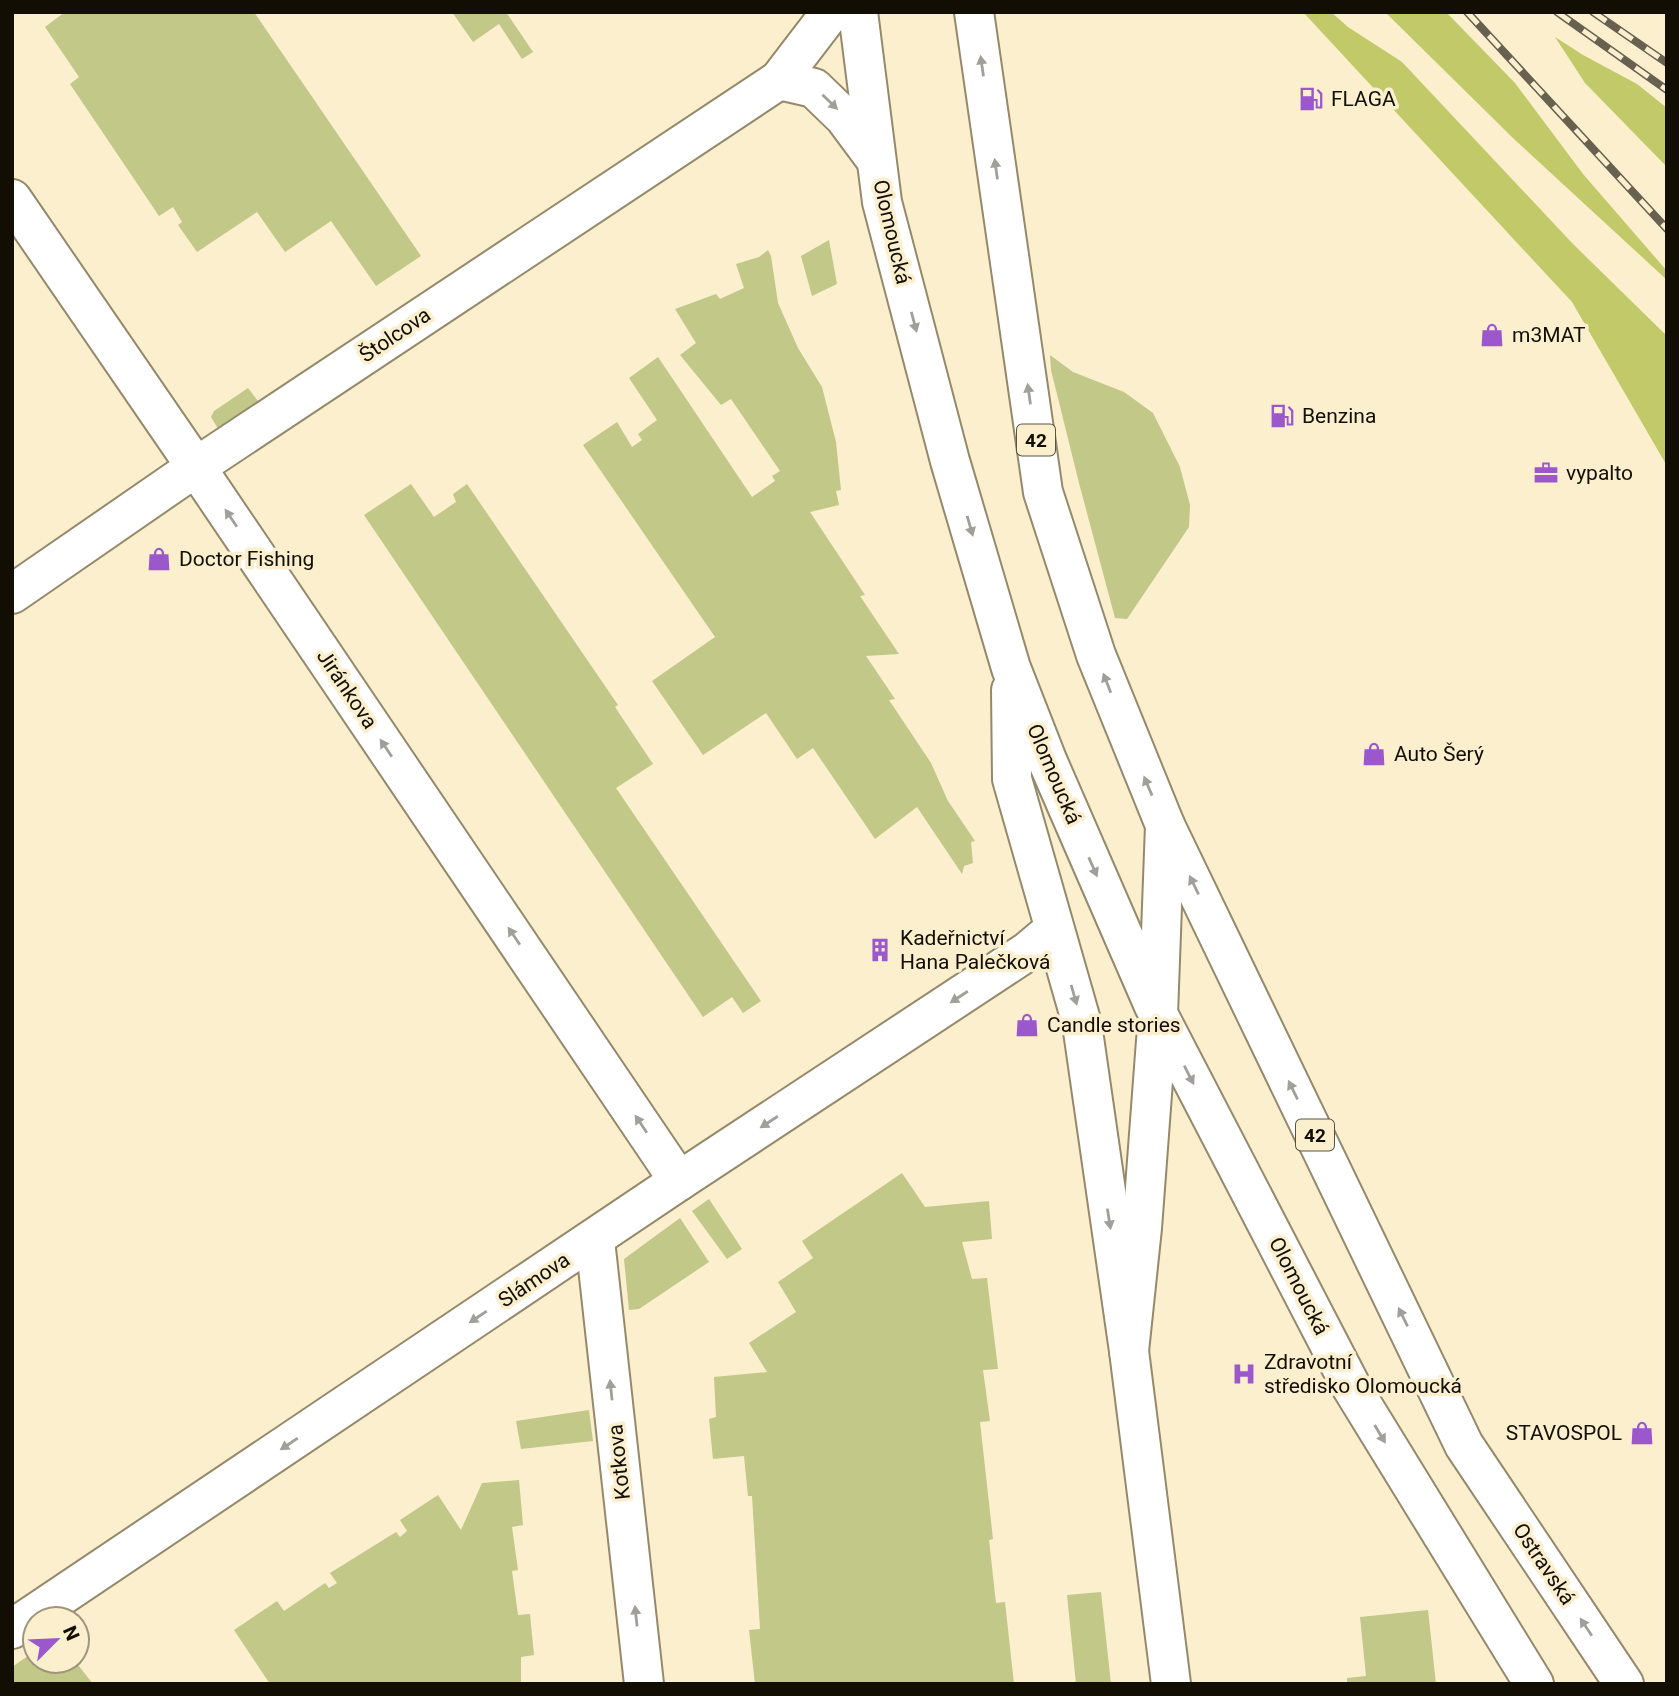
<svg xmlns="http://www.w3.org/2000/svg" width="1679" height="1696" font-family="Roboto,sans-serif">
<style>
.green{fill:#c1c888}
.forest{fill:#c1c968}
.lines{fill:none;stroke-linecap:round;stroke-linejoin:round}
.minor-casing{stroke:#94896b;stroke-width:42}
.major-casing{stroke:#94896b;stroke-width:42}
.highway-casing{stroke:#94896b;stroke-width:42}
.minor{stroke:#fff;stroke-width:38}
.major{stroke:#fff;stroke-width:38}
.highway{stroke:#fff;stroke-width:38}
.rail-casing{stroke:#68614f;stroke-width:8}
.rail{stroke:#fbefce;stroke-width:5;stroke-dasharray:16;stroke-linecap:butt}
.oneway{fill:#a09f9b}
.labels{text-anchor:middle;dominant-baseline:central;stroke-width:7;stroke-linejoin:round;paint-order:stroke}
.shield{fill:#fbefce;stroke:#585241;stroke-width:2}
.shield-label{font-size:19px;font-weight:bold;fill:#120e04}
.poi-label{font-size:21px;fill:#120e04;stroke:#fbefce;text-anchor:start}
.street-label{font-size:21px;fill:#120e04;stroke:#fbefce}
</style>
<rect width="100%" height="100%" fill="#fbefce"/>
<g class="green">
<path d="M65 12H254L421 256 376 286 331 221 285 252 257 212 197 252 178 225 182 222 173 207 159 216 70 84 79 77 45 27Z"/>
<path d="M452 12H506L533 52 522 59 499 24 473 42Z"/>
<path d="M829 240 837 284 812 296 801 256Z"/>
<path d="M768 250 771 256 778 303 798 348 822 387 836 442 841 490 836 491 839 505 810 512 865 595 860 596 899 654 866 656 895 699 889 700 931 763 948 801 975 841 971 842 973 863 964 866 962 874 917 807 875 839 813 748 797 759 766 713 703 755 652 681 715 637 583 445 617 422 632 447 642 440 638 434 657 420 629 378 658 357 752 497 775 481 772 476 780 471 731 399 721 405 680 355 696 343 675 309 716 294 720 299 744 288 736 264 759 257Z"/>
<path d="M1050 355 1073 372 1124 392 1153 413 1180 467 1190 505 1189 527 1127 619 1115 618 1079 483 1051 370Z"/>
<path d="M248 388 258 401 257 406 220 432 211 417 214 411Z"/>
<path d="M411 484 434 517 456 502 453 494 467 484 618 705 615 707 653 764 616 788 761 1001 743 1013 732 997 703 1017 364 515Z"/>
<path d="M902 1173 925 1207 989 1201 992 1239 962 1242 972 1279 987 1278 998 1369 983 1370 990 1421 980 1422 993 1539 989 1540 996 1603 1005 1602 1014 1684H755L749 1630 760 1629 752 1496H748L744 1456 713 1459 709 1419 716 1417 714 1377 767 1372 749 1343 796 1312 778 1282 813 1258 802 1241Z"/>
<path d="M709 1199 742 1249 727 1259 692 1211Z"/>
<path d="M680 1218 709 1262 639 1309 629 1310 624 1259Z"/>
<path d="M589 1410 593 1441 521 1449 516 1421Z"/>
<path d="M519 1480 523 1525 512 1527 518 1570 512 1571 518 1615 530 1614 534 1655 521 1657V1684H270L234 1630 277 1601 284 1611 325 1583 329 1588 337 1583 330 1573 396 1532 400 1537 407 1531 400 1520 438 1495 461 1530 482 1483Z"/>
<path d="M1101 1592 1111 1684H1076L1067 1595Z"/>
<path d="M1428 1610 1436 1684H1347V1678L1366 1676 1360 1617Z"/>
<path d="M35 1651V1661H75L93 1684H12V1667Z"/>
</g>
<g class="forest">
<path d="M1303 12H1331L1348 27 1402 62 1573 244 1667 336V466L1572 302Z"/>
<path d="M1385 12H1446L1515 83 1583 174 1667 271V280L1514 139Z"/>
<path d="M1555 37 1583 55 1637 84 1667 108V167L1585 83Z"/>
</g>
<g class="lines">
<g class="minor-casing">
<g id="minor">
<path d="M831 12 779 80 814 88 844 117 876 160"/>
<path d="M12 199 196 467 679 1181"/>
<path d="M12 594 196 467 779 80"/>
<path d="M595 1240 644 1684"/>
<path d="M12 1629 679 1181 1028 951 1054 929"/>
</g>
</g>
<g class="major-casing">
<g id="major">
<path d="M858 12 882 202 950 461 1011 668 1047 760 1154 1006"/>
<path d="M974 12 1043 492 1096 655 1165 825 1158 1014 1142 1228 1129 1351"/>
<path d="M1011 690 1012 779 1082 1024 1129 1351 1171 1684"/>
</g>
</g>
<g class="highway-casing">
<g id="highway">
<path d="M1165 825 1464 1445 1624 1684"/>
<path d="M1158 1014 1352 1388 1534 1684"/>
</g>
</g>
<use href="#minor" class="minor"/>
<use href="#major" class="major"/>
<use href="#highway" class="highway"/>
<g class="rail-casing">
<g id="rail">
<path d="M1467 12 1667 229"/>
<path d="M1557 12 1667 90"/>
<path d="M1593 12 1667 63"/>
</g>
</g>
<use href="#rail" class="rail"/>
</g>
<defs><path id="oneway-solid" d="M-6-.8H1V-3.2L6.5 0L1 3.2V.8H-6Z" transform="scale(1.75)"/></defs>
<g class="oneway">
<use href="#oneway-solid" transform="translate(982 66) rotate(-98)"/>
<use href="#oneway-solid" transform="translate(830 102) rotate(44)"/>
<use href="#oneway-solid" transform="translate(996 169) rotate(-98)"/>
<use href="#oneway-solid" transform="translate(914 322) rotate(75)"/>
<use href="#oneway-solid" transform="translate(1029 394) rotate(-98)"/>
<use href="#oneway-solid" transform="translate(231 518) rotate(-124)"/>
<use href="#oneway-solid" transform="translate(970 526) rotate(74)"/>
<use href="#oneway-solid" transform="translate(1107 683) rotate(-111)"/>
<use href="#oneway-solid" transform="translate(386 748) rotate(-124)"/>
<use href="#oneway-solid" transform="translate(1148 786) rotate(-113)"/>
<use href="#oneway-solid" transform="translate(1093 867) rotate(66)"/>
<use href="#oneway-solid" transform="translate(1194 885) rotate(-116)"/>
<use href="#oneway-solid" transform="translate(514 936) rotate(-124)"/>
<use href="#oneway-solid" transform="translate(1074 995) rotate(74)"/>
<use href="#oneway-solid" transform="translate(959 997) rotate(147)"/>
<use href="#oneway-solid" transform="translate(1189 1075) rotate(63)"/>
<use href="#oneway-solid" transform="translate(1293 1090) rotate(-116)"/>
<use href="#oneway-solid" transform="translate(769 1122) rotate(147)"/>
<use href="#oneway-solid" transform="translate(641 1124) rotate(-124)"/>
<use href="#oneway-solid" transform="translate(1109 1219) rotate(81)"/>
<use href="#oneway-solid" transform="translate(478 1317) rotate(146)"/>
<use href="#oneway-solid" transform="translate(1403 1317) rotate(-116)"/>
<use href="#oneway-solid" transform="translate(611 1390) rotate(-96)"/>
<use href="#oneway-solid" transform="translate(1380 1434) rotate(59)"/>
<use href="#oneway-solid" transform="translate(289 1444) rotate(146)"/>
<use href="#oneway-solid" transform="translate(636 1616) rotate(-96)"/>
<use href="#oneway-solid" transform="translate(1586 1627) rotate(-124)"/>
</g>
<defs>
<g id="fuel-bare" transform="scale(1.89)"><path d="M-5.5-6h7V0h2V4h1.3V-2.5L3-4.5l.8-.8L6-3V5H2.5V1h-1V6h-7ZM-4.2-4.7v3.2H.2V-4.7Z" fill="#9b57cc" stroke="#fbefce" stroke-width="2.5" paint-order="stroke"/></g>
<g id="shop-bare" transform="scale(1.89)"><path d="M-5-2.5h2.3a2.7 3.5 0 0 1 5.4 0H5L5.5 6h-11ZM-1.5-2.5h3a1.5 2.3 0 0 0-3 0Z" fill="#9b57cc" stroke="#fbefce" stroke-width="2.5" paint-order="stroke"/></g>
<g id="office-bare" transform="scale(1.89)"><path d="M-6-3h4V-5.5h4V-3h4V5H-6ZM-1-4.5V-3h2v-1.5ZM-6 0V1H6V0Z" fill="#9b57cc" stroke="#fbefce" stroke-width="2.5" paint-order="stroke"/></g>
<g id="building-bare" transform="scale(1.89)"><path d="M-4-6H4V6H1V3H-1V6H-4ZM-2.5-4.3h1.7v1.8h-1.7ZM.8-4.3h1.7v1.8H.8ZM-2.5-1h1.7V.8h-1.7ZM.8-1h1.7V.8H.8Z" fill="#9b57cc" stroke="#fbefce" stroke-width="2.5" paint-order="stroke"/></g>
<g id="hospital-bare" transform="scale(1.89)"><path d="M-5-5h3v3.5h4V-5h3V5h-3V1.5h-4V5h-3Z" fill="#9b57cc" stroke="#fbefce" stroke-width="2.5" paint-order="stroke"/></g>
</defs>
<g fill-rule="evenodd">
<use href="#fuel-bare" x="1311" y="99"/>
<use href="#shop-bare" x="1492" y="335"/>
<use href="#fuel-bare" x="1282" y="416"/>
<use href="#office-bare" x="1546" y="473"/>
<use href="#shop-bare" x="159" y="559"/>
<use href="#shop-bare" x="1374" y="754"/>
<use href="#building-bare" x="880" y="950"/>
<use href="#shop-bare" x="1027" y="1025"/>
<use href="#hospital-bare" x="1244" y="1374"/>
<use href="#shop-bare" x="1642" y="1433"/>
</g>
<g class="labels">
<g class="shield">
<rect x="1017" y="424.5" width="38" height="31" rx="5"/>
<rect x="1296" y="1119.5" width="38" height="31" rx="5"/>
</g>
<g class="shield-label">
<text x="1036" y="440">42</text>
<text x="1315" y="1135">42</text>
</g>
<g class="poi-label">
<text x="1331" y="99">FLAGA</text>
<text x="1512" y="335">m3MAT</text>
<text x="1302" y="416">Benzina</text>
<text x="1566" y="473">vypalto</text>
<text x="179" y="559">Doctor Fishing</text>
<text x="1394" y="754">Auto Šerý</text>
<text x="900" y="938">Kadeřnictví<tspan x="900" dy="24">Hana Palečková</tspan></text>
<text x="1047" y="1025">Candle stories</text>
<text x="1264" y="1362">Zdravotní<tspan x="1264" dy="24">středisko Olomoucká</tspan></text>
<text x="1622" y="1433" text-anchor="end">STAVOSPOL</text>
</g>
<g class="street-label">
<text transform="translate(892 232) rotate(77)">Olomoucká</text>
<text transform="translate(395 335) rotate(-34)">Štolcova</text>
<text transform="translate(347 689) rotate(56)">Jiránkova</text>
<text transform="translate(1054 774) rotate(67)">Olomoucká</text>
<text transform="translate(534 1280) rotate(-34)">Slámova</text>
<text transform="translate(1299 1286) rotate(63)">Olomoucká</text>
<text transform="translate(619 1462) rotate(-96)">Kotkova</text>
<text transform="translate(1544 1564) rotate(56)">Ostravská</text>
</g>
</g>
<rect width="1679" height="1696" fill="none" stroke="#120e04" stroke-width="28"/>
<g transform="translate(56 1640) rotate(66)"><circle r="33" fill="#fbefce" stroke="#9e957d" stroke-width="2"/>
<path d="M0-5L12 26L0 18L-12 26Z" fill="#9b57cc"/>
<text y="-10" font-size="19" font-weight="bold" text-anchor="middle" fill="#120e04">N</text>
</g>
</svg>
